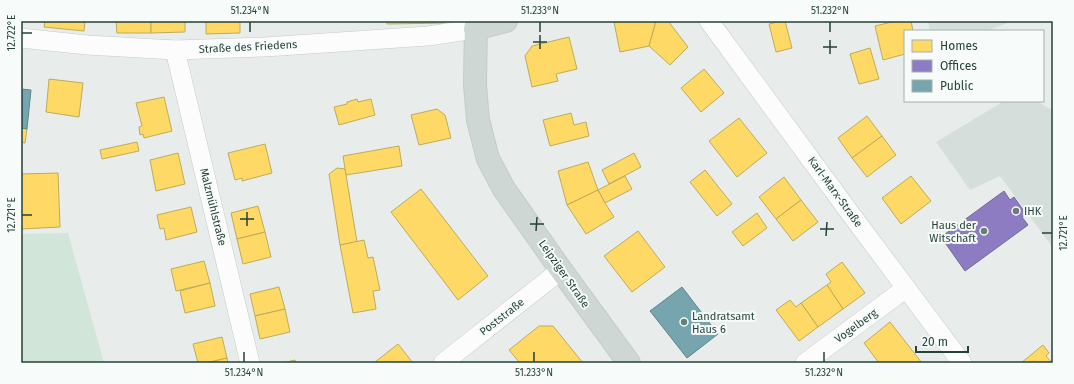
<svg xmlns="http://www.w3.org/2000/svg" width="1074" height="384" font-family="'Fira Sans',sans-serif">
<style>
.built{fill:#d6dedb}
.green{fill:#d1e6d8}
.homes{fill:#ffd966;stroke:#bdac59}
.offices{fill:#8e7cc3;stroke:#6e6b9a}
.public{fill:#76a5af;stroke:#5d878c}
.lines{fill:none;stroke-linecap:round;stroke-linejoin:round}
.minor-casing{stroke:#c5cac8;stroke-width:20}
.major-casing{stroke:#c3ccc9;stroke-width:24}
.minor{stroke:#fcfcfc;stroke-width:19}
.major{stroke:#cfd7d5;stroke-width:22}
.ticks{fill:none;stroke:#24423a;stroke-width:1.5}
.poi-dot{fill:#697e78;stroke:#f7fbf9;stroke-width:1.5}
.labels{text-anchor:middle;dominant-baseline:central;stroke-width:4;stroke-linejoin:round;paint-order:stroke}
.street-label{font-size:11px;fill:#24423a;stroke:#f7fbf9}
.poi-label{font-size:11px;fill:#24423a;stroke:#f7fbf9;text-anchor:start}
.neatline{fill:none;stroke:#24423a;stroke-width:1.5}
.ticks-label{font-size:10px;text-anchor:middle;fill:#24423a}
</style>
<rect width="100%" height="100%" fill="#e8edeb"/>
<g class="built">
<path d="M928 21H1013L986 31H930Z"/>
<path d="M1004 101H1037L1053 111V248L1000 176 970 190 936 142Z"/>
</g>
<path class="green" d="M68 233 104 363H21V234Z"/>
<g class="homes">
<path d="M45 21H85L84 31 44 27Z"/>
<path d="M116 21H151V33H117Z"/>
<path d="M151 21H185V32L151 33Z"/>
<path d="M206 21H240V33L206 34Z"/>
<path d="M387 21H444V23L387 24Z"/>
<path d="M619 21H656L649 46 620 52 614 22Z"/>
<path d="M656 21H668L688 47 670 65 649 46Z"/>
<path d="M781 21H785L792 48 776 52 769 24Z"/>
<path d="M896 21H911L913 31H905V54L883 60 875 26Z"/>
<path d="M569 37 577 69 556 74 558 81 532 87 525 56 532 46Z"/>
<path d="M870 48 879 79 859 84 850 54Z"/>
<path d="M704 69 724 93 701 112 681 88Z"/>
<path d="M49 79 83 83 79 117 46 112Z"/>
<path d="M164 97 172 131 144 138 143 134 140 135 139 127 142 126 136 103Z"/>
<path d="M357 99 358 102 371 99 375 115 339 125 334 107 347 104V102Z"/>
<path d="M437 109 445 115 451 138 419 145 411 115Z"/>
<path d="M571 113 574 125 586 122 589 136 550 146 543 120Z"/>
<path d="M867 116 882 136 852 158 838 138Z"/>
<path d="M739 118 767 153 737 177 709 141Z"/>
<path d="M21 128 27 129 25 143 21 142Z"/>
<path d="M882 136 896 155 867 177 852 158Z"/>
<path d="M137 142 139 151 102 159 100 150Z"/>
<path d="M265 144 272 173 242 181V178L235 180 228 153Z"/>
<path d="M399 146 402 166 346 175 343 156Z"/>
<path d="M178 153 185 184 156 191 150 160Z"/>
<path d="M634 153 641 167 609 184 602 170Z"/>
<path d="M588 162 598 190 567 205 558 171Z"/>
<path d="M337 168 345 169 357 242 340 245 329 174Z"/>
<path d="M705 170 732 204 717 216 690 182Z"/>
<path d="M58 173 60 227 21 229V174Z"/>
<path d="M625 176 632 189 605 203 598 190Z"/>
<path d="M911 176 931 201 901 224 882 198Z"/>
<path d="M784 177 801 200 776 219 759 197Z"/>
<path d="M421 189 488 276 458 300 391 212Z"/>
<path d="M598 190 605 203 614 217 586 234 567 205Z"/>
<path d="M801 200 818 222 793 241 776 219Z"/>
<path d="M258 206 265 232 237 239 231 213Z"/>
<path d="M191 207 197 232 166 240 164 228 160 229 157 215Z"/>
<path d="M757 213 767 228 743 246 732 232Z"/>
<path d="M638 231 665 267 632 292 604 256Z"/>
<path d="M265 232 271 257 243 264 237 239Z"/>
<path d="M364 240 368 258 373 257 380 290 373 291 376 309 353 313 340 245Z"/>
<path d="M204 261 210 283 176 291 171 269Z"/>
<path d="M842 262 865 293 843 309 827 285 831 282 826 274Z"/>
<path d="M210 283 215 306 185 313 180 291Z"/>
<path d="M827 285 843 309 818 327 801 303Z"/>
<path d="M279 287 285 309 255 316 250 294Z"/>
<path d="M790 300 796 307 801 303 818 327 799 341 776 310Z"/>
<path d="M285 309 290 332 260 339 255 316Z"/>
<path d="M890 322 922 363H879L864 343Z"/>
<path d="M539 326H553L583 363H520L509 350Z"/>
<path d="M222 337 227 358 206 363H198L193 344Z"/>
<path d="M398 344 413 363H375V362Z"/>
<path d="M1043 345 1049 353 1046 356 1052 363H1021Z"/>
<path d="M227 358 228 363H206Z"/>
<path d="M295 360 296 363H282Z"/>
</g>
<path class="offices" d="M1004 191 1010 200 1014 197 1026 214 1022 217 1028 225 965 271 941 237Z"/>
<g class="public">
<path d="M21 89 31 90 27 129 21 128Z"/>
<path d="M682 287 718 334 687 358 650 311Z"/>
</g>
<g class="lines">
<g class="minor-casing">
<g id="minor">
<path d="M709 21 850 213 962 363"/>
<path d="M21 38 87 45 175 50 265 47 428 36 475 29"/>
<path d="M175 50 250 363"/>
<path d="M443 363 561 270"/>
<path d="M805 363 906 288"/>
</g>
</g>
<g class="major-casing">
<g id="major">
<path d="M476 21 475 85 478 120 488 159 504 189 561 270 629 363"/>
<path d="M475 29 506 21"/>
</g>
</g>
<use href="#minor" class="minor"/>
<use href="#major" class="major"/>
</g>
<path class="ticks" d="M250 32V22M540 32V22M830 32V22M22 33H32M533 42H547M823 47H837M540 49V35M830 54V40M22 215H32M240 219H254M530 224H544M247 226V212M820 229H834M536 231 537 217M1042 233H1052M826 236 827 222M244 362V352M534 362V352M824 362V352"/>
<g class="poi-dot">
<circle cx="1016" cy="211" r="4"/>
<circle cx="984" cy="231" r="4"/>
<circle cx="684" cy="322" r="4"/>
</g>
<g class="labels">
<g class="street-label">
<text transform="translate(248 47) rotate(-3)">Straße des Friedens</text>
<text transform="translate(835 192) rotate(54)">Karl-Marx-Straße</text>
<text transform="translate(213 207) rotate(76)">Malzmühlstraße</text>
<text transform="translate(564 274) rotate(55)">Leipziger Straße</text>
<text transform="translate(502 317) rotate(-38)">Poststraße</text>
<text transform="translate(856 326) rotate(-36)">Vogelberg</text>
</g>
<g class="poi-label">
<text x="1024" y="211">IHK</text>
<text x="976" y="225" text-anchor="end">Haus der<tspan x="976" dy="13">Witschaft</tspan></text>
<text x="692" y="316">Landratsamt<tspan x="692" dy="13">Haus 6</tspan></text>
</g>
</g>
<rect width="1074" height="384" fill="none" stroke="#f7fbf9" stroke-width="44"/>
<rect x="904" y="30" width="140" height="72" fill="#f7fbf9" stroke="#a3b1ad"/>
<rect x="912" y="40" width="20" height="12" fill="#ffd966" stroke="#a3b1ad"/>
<text x="940" y="50" font-size="12" fill="#24423a">Homes</text>
<rect x="912" y="60" width="20" height="12" fill="#8e7cc3" stroke="#a3b1ad"/>
<text x="940" y="70" font-size="12" fill="#24423a">Offices</text>
<rect x="912" y="80" width="20" height="12" fill="#76a5af" stroke="#a3b1ad"/>
<text x="940" y="90" font-size="12" fill="#24423a">Public</text>
<path d="M916 346v6h52v-6" fill="none" stroke="#24423a" stroke-width="2"/>
<text x="922" y="346" font-size="12" fill="#24423a" stroke="#f7fbf9" stroke-width="3" paint-order="stroke">20 m</text>
<rect x="22" y="22" width="1030" height="340" class="neatline"/>
<g class="ticks-label">
<text x="250" y="14">51.234°N</text>
<text x="540" y="14">51.233°N</text>
<text x="830" y="14">51.232°N</text>
<text transform="translate(11 33) rotate(-90)" y="4">12.722°E</text>
<text transform="translate(11 215) rotate(-90)" y="4">12.721°E</text>
<text transform="translate(1063 233) rotate(-90)" y="4">12.721°E</text>
<text x="244" y="376">51.234°N</text>
<text x="534" y="376">51.233°N</text>
<text x="824" y="376">51.232°N</text>
</g>
</svg>
